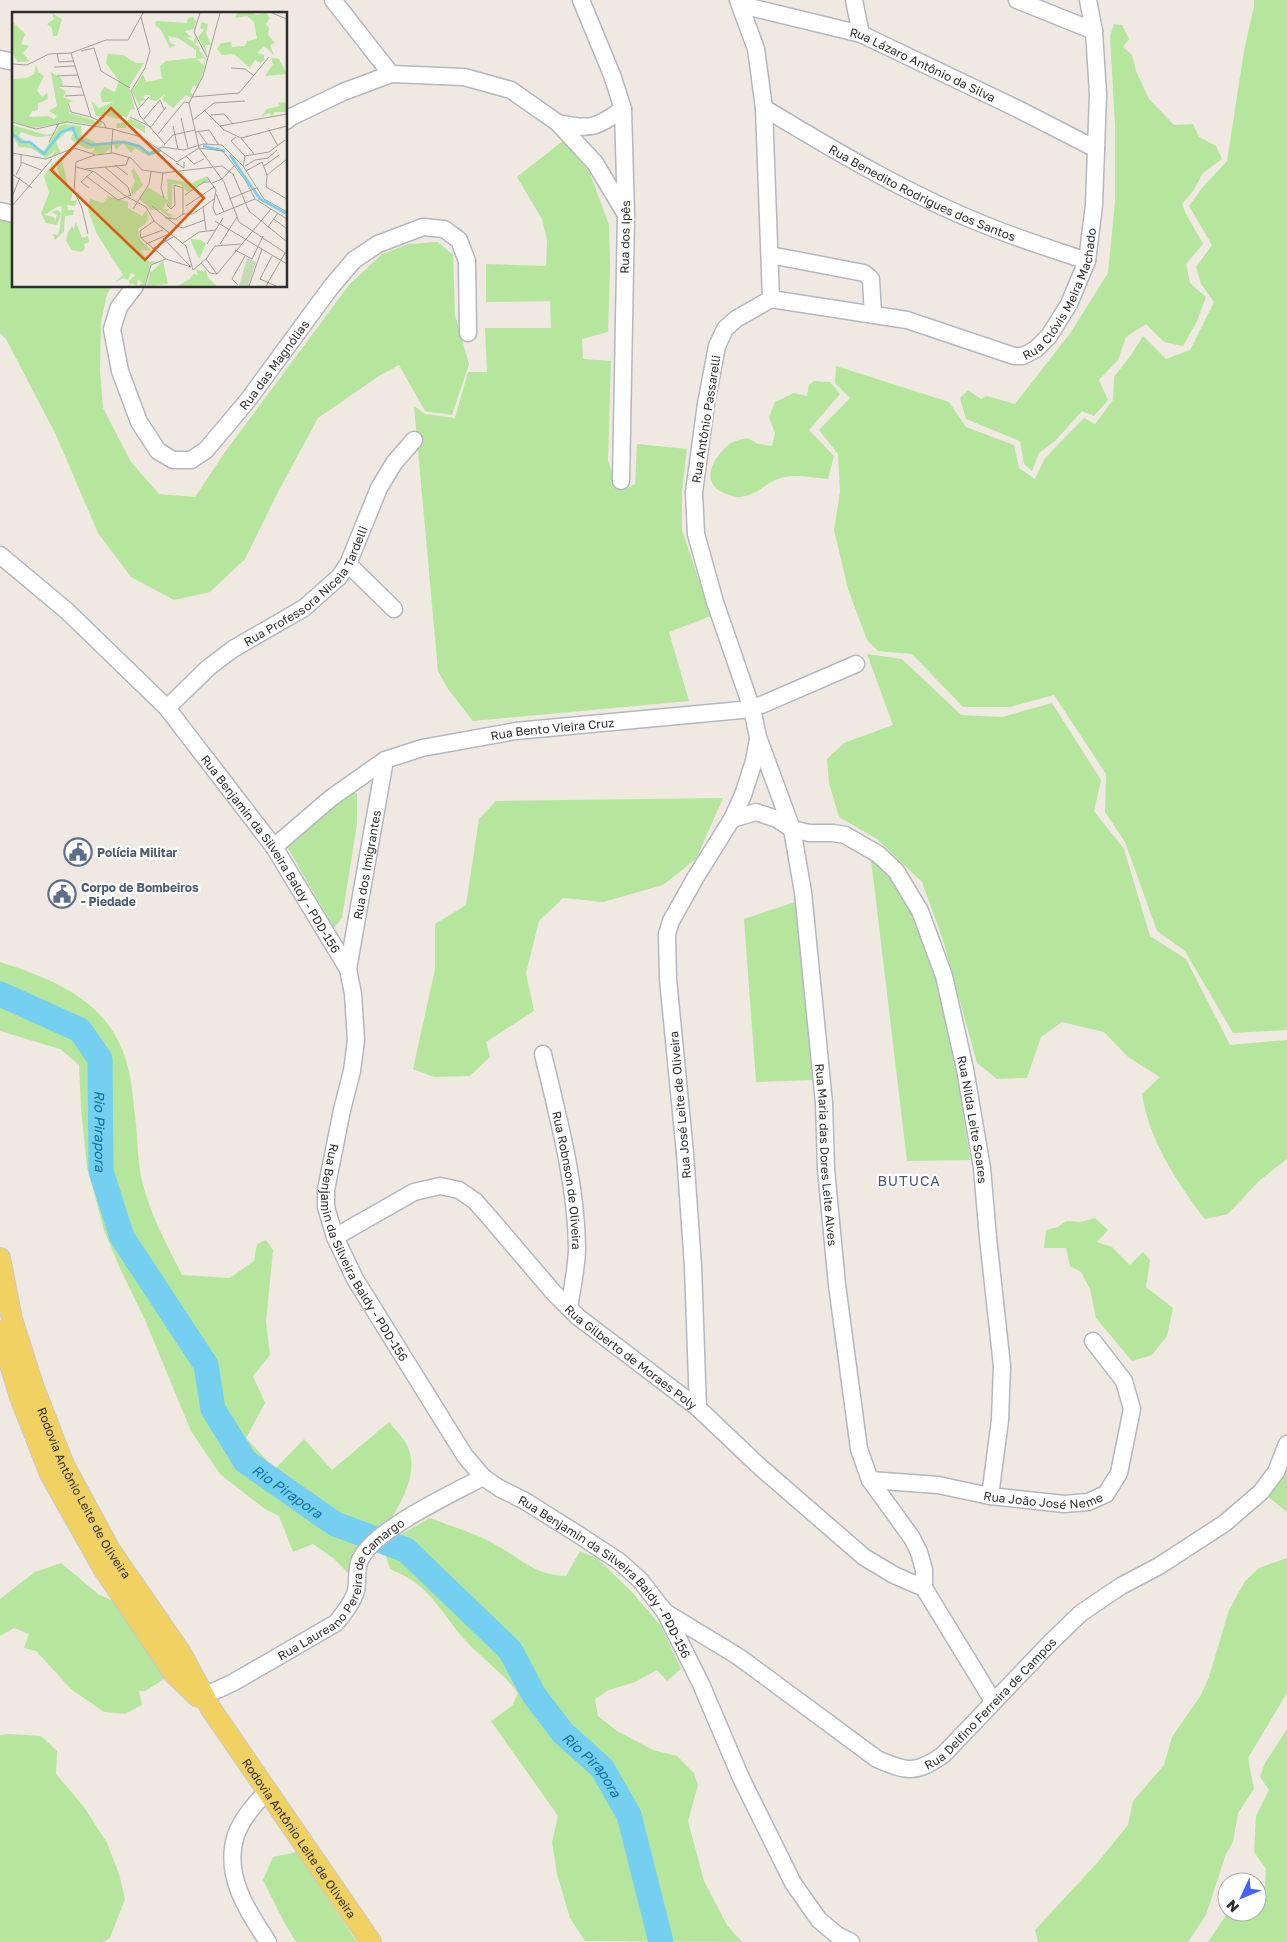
<svg xmlns="http://www.w3.org/2000/svg" width="1287" height="1942" font-family="'Golos Text',sans-serif">
<style>
.green{fill:#b6e59e}
.lines{fill:none;stroke-linecap:round;stroke-linejoin:round}
.river{stroke:#75cff0;stroke-width:25}
.minor-casing{stroke:#b4b7c1;stroke-width:19}
.major-casing{stroke:#c9c9c9;stroke-width:22}
.minor{stroke:#fff;stroke-width:16}
.major{stroke:#f2d163;stroke-width:20}
.labels{text-anchor:middle;dominant-baseline:central;stroke-width:4.5;stroke-linejoin:round;paint-order:stroke}
.street-label{font-size:12px;fill:#2e2e2e;stroke:#fff}
.service-label{font-size:12px;font-weight:bold;fill:#4e5e75;stroke:#fff;text-anchor:start}
.water-label{font-size:14px;font-style:italic;fill:#0d6fa3;stroke:#fff}
.neighbourhood-label{font-size:14px;letter-spacing:1px;fill:#4d5680;stroke:#fff}
.inset-river{fill:none;stroke:#75cff0;stroke-width:2.5}
.inset-road{fill:none;stroke:#a29e99;stroke-width:1}
.view{fill:#df570e;fill-opacity:0.15;stroke:#df570e;stroke-width:2.5}
.inset-edge{fill:none;stroke:#2e2e2e;stroke-width:2.5}
</style>
<rect width="100%" height="100%" fill="#efe9e1"/>
<g class="green">
<path d="M1254 0H1287V1030L1233 1033 1185 951 1157 931 1125 842 1105 812 1106 774 1054 695 1010 707H963L912 654 878 651 867 640 848 589 834 530 840 492 838 454 819 430 850 398 835 383 836 366 949 402 966 427 1014 445 1019 468 1035 479 1045 458 1084 418 1095 424 1113 400 1114 377 1131 355 1143 336 1166 359 1190 350 1214 302 1201 284 1196 267 1212 245 1189 206 1202 188 1227 161 1244 51 1254 6Z"/>
<path d="M1114 24 1122 25 1129 39 1123 47 1132 55 1136 71 1149 99 1174 125 1193 124 1199 137 1216 146 1222 159 1203 173 1193 191 1182 204C1187 218 1196 230 1203 244L1186 264 1190 283 1206 297 1197 321 1183 346 1164 342 1146 324 1126 337 1118 360 1099 380 1108 400 1094 416 1082 411 1056 440 1039 453 1032 471 1024 464 1020 441 966 419 960 398 968 390 981 399 987 396 1015 404 1071 332 1108 273 1115 202V126L1110 36Z"/>
<path d="M564 140 590 173 609 225 610 268 608 332 582 339 583 359 611 361 608 460 615 482 624 490 635 484 637 444 687 449 682 490V530L711 616 669 632 689 701 473 721 448 689 438 671 414 406 425 414 455 418 468 372H487L485 328H551L550 301 486 302V264L546 266 547 240 542 219 517 177Z"/>
<path d="M0 220 14 222V286H112L107 294 101 322 100 371 103 408 131 462 159 494 195 497 225 452 349 285 382 254 409 244 438 242 453 255 455 315 469 364 452 415 425 411 399 365 379 376 318 418 278 492 245 559 210 592 174 600 131 577 98 533 56 435 6 339 0 333Z"/>
<path d="M814 381 830 382 840 394 809 430 834 456 828 479C813 478 793 473 778 479 764 484 759 494 741 497 736 498 731 495 726 494 706 486 707 470 719 455 729 442 733 441 748 438L758 444 772 446 775 433 769 417 775 402 794 393 807 396 809 385Z"/>
<path d="M867 654 902 659 961 715 1002 717 1052 703 1101 780 1094 811 1124 849 1150 936 1186 959 1230 1045 1287 1040V1159L1259 1181 1228 1214 1205 1219C1177 1183 1149 1140 1142 1094L1160 1077 1128 1057 1104 1032 1062 1022 1041 1037 1027 1078 997 1079 977 1063 943 940 922 882 877 839 839 817 829 783 827 759 844 743 893 725Z"/>
<path d="M351 789 357 794V824L342 918 334 928 286 845Z"/>
<path d="M723 798 696 859 663 885 603 902 563 898 539 921 526 973 534 1011 486 1042 490 1057 470 1076 434 1077 413 1069 435 969V924L466 905 479 819 496 801Z"/>
<path d="M871 859 901 886 940 991 953 1043 970 1160 907 1161Z"/>
<path d="M798 901 813 1080 756 1082 744 919Z"/>
<path d="M0 962C55 980 110 1001 127 1064 132 1080 133 1099 135 1116 138 1137 137 1160 142 1181 150 1214 167 1245 182 1275L230 1278 254 1261 257 1244 266 1240 273 1250 266 1322 270 1355 253 1376 265 1403 246 1438 275 1469 304 1439 332 1470 389 1422C395 1430 406 1440 409 1450 423 1491 372 1543 349 1574L333 1558 313 1544 293 1552 279 1516 265 1509 220 1474 191 1431 145 1320 118 1264 104 1230 87 1167 81 1108 79 1065 60 1049 0 1031Z"/>
<path d="M1095 1218 1108 1230 1097 1242 1112 1247 1130 1265 1143 1252 1150 1260 1146 1287 1173 1308 1167 1336 1152 1355 1132 1361 1096 1318 1090 1289 1081 1272 1070 1266 1066 1248H1044L1046 1230 1058 1227 1066 1221 1081 1222Z"/>
<path d="M1287 1470V1512L1266 1495Z"/>
<path d="M430 1518C452 1527 476 1533 496 1545 521 1559 535 1575 566 1576L580 1551 598 1559 632 1592 661 1626 681 1669 667 1681 657 1670 635 1682 609 1690 595 1699 598 1716 617 1731 653 1750 677 1756 694 1773 698 1785 688 1821 704 1881 727 1925 742 1942 585 1941 570 1918 557 1874 552 1842 558 1816 491 1721 512 1706 518 1693C503 1673 484 1660 467 1642 448 1622 433 1593 410 1579 404 1575 396 1572 390 1569L385 1553 391 1540Z"/>
<path d="M1287 1558V1693L1248 1758 1254 1789 1238 1813 1233 1842 1226 1854 1206 1915 1188 1942H1038L1035 1930 1098 1862 1128 1825 1133 1801 1164 1765 1172 1737 1201 1695 1209 1677 1229 1610 1245 1581 1259 1568Z"/>
<path d="M61 1563 98 1594 113 1601 166 1678 145 1691H139L142 1705 125 1714 104 1712 71 1689 36 1651 24 1648 29 1634 14 1628 0 1636V1599L35 1572Z"/>
<path d="M1287 1729V1942H1208L1228 1912H1257V1892L1265 1885 1266 1869 1254 1852 1256 1816 1269 1790 1260 1777 1265 1763Z"/>
<path d="M8 1734 41 1736 57 1751 56 1774 84 1807 107 1843 119 1874 125 1899 110 1938 103 1942H0V1735Z"/>
<path d="M297 1852 357 1942H296L284 1922 263 1880 273 1857Z"/>
</g>
<g class="lines">
<path class="river" id="s1" d="M0 994 80 1030 100 1059 101 1171 122 1237 206 1365 213 1409 245 1461 335 1524 406 1550 510 1650 534 1695 563 1733 602 1768 629 1815 661 1942"/>
<g class="minor-casing">
<g id="minor">
<path d="M333 0 391 74"/>
<path d="M581 0 612 75 623 109 626 215 621 481"/>
<path id="s2" d="M738 0 756 49 764 108 771 299 736 319 725 329 717 346 706 404 694 492 696 534 715 602 752 709 758 737 792 829 803 892 824 1103 826 1169 837 1285 859 1449 870 1480 912 1538 919 1552 924 1570V1588"/>
<path d="M854 0 861 34"/>
<path d="M1017 0 1094 31"/>
<path id="s3" d="M741 5 861 34 1018 109 1096 149"/>
<path d="M0 59 14 62"/>
<path id="s4" d="M764 108C837 152 911 196 990 227 1022 240 1055 250 1087 261"/>
<path d="M286 121 291 117 343 92 391 74 464 77 511 90 558 123 595 163 625 213"/>
<path d="M558 123C592 130 595 128 623 109"/>
<path d="M0 211 14 214"/>
<path d="M770 255 864 273 871 279 873 315"/>
<path id="s5" d="M135 286 119 307 112 329 120 371 139 422 158 451 173 460H191L206 450 248 400 331 287 354 260 378 244 423 227 444 229 459 240 467 261 468 333"/>
<path id="s6" d="M771 299 907 320 1014 356H1023L1036 349 1049 336 1069 304 1087 261 1094 205 1098 94 1094 31 1088 0"/>
<path id="s7" d="M0 555 67 611 167 708 274 847 348 969 353 994 356 1040 352 1071 342 1110 326 1190V1207L335 1237 355 1279 465 1456 483 1477 499 1488 525 1501 579 1535 620 1562 640 1580 665 1612 701 1684 741 1778 793 1883 819 1920 837 1935 851 1942"/>
<path d="M348 564 394 609"/>
<path id="s8" d="M167 708 208 668 233 649 304 608 339 577 348 564 379 488 394 463 414 440"/>
<path id="s9" d="M732 819 756 812 777 819 792 829 809 833H833L845 835 878 854 896 871 920 911 944 976 965 1069 982 1168 988 1238 1002 1366 1000 1420 990 1496"/>
<path id="s10" d="M274 847 331 798 385 760 422 748 516 731 752 709 856 664"/>
<path id="s11" d="M348 969 385 760"/>
<path id="s12" d="M543 1054C558 1117 576 1182 577 1247 577 1267 572 1288 569 1308"/>
<path id="s13" d="M335 1237 414 1192 440 1186 459 1190 475 1201 490 1218 554 1293 578 1317 698 1408 759 1466 864 1557 894 1575 924 1588"/>
<path d="M698 1408 693 1266 685 1153 668 979 667 934 671 921 697 875 732 819 743 795 754 761 758 739"/>
<path id="s14" d="M870 1480 938 1485 990 1496 1064 1504 1088 1502 1106 1494 1119 1473 1132 1409 1124 1381 1093 1341"/>
<path d="M924 1588 993 1701"/>
<path id="s15" d="M665 1612 739 1657 877 1759C907 1772 915 1774 943 1755L1050 1643 1081 1613 1121 1586 1159 1566 1225 1523 1261 1492 1276 1472 1287 1444"/>
<path id="s16" d="M196 1695 215 1691 234 1682 336 1623C343 1614 351 1605 355 1594 359 1584 355 1571 360 1560 374 1529 452 1494 483 1477"/>
<path d="M267 1791C256 1803 242 1818 236 1835 223 1874 247 1911 268 1942"/>
</g>
</g>
<g class="major-casing">
<g id="major">
<path id="s17" d="M0 1258 12 1319 34 1388 64 1465 110 1550 181 1653 211 1709 371 1942"/>
<path d="M0 1331 20 1397 50 1474 103 1568 175 1675 198 1697"/>
</g>
</g>
<use href="#minor" class="minor"/>
<use href="#major" class="major"/>
</g>
<defs>
<g id="civic-ring" transform="scale(1.4375)"><circle r="9.5" fill="#fff" stroke="#5c6f8a" stroke-width="1.5"/><path d="M-.6-6.5H3V-4.5H.6V-3L4-1V1h2V6H-6V1h2V-1L-.6-3ZM-1.2 2.5V6h2.4V2.5Z" fill="#5c6f8a"/></g>
</defs>
<g fill-rule="evenodd">
<use href="#civic-ring" x="78" y="852"/>
<use href="#civic-ring" x="62" y="894"/>
</g>
<g class="labels">
<g class="street-label">
<text stroke="none"><textPath href="#s3" startOffset="192">Rua Lázaro Antônio da Silva</textPath></text>
<text stroke="none"><textPath href="#s4" startOffset="180">Rua Benedito Rodrigues dos Santos</textPath></text>
<text transform="translate(625 237) rotate(-89)">Rua dos Ipês</text>
<text stroke="none"><textPath href="#s6" startOffset="335">Rua Clóvis Meira Machado</textPath></text>
<text stroke="none"><textPath href="#s5" startOffset="344">Rua das Magnólias</textPath></text>
<text transform="translate(706 419) rotate(-81)">Rua Antônio Passarelli</text>
<text stroke="none"><textPath href="#s8" startOffset="188">Rua Professora Niceia Tardelli</textPath></text>
<text stroke="none"><textPath href="#s10" startOffset="312">Rua Bento Vieira Cruz</textPath></text>
<text stroke="none"><textPath href="#s7" startOffset="406">Rua Benjamin da Silveira Baldy - PDD-156</textPath></text>
<text stroke="none"><textPath href="#s11" startOffset="106">Rua dos Imigrantes</textPath></text>
<text transform="translate(680 1105) rotate(-95)">Rua José Leite de Oliveira</text>
<text stroke="none"><textPath href="#s9" startOffset="444">Rua Nilda Leite Soares</textPath></text>
<text stroke="none"><textPath href="#s2" startOffset="1205">Rua Maria das Dores Leite Alves</textPath></text>
<text stroke="none"><textPath href="#s12" startOffset="129">Rua Robnson de Oliveira</textPath></text>
<text stroke="none"><textPath href="#s7" startOffset="841">Rua Benjamin da Silveira Baldy - PDD-156</textPath></text>
<text stroke="none"><textPath href="#s13" startOffset="378">Rua Gilberto de Moraes Poly</textPath></text>
<text stroke="none"><textPath href="#s17" startOffset="251">Rodovia Antônio Leite de Oliveira</textPath></text>
<text stroke="none"><textPath href="#s14" startOffset="175">Rua João José Neme</textPath></text>
<text stroke="none"><textPath href="#s7" startOffset="1261">Rua Benjamin da Silveira Baldy - PDD-156</textPath></text>
<text stroke="none"><textPath href="#s16" startOffset="189">Rua Laureano Pereira de Camargo</textPath></text>
<text stroke="none"><textPath href="#s15" startOffset="399">Rua Delfino Ferreira de Campos</textPath></text>
<text stroke="none"><textPath href="#s17" startOffset="659">Rodovia Antônio Leite de Oliveira</textPath></text>
</g>
<g class="service-label">
<text x="97" y="852">Polícia Militar</text>
<text x="81" y="887">Corpo de Bombeiros<tspan x="81" dy="14">- Piedade</tspan></text>
</g>
<g class="water-label">
<text stroke="none"><textPath href="#s1" startOffset="195">Rio Pirapora</textPath></text>
<text stroke="none"><textPath href="#s1" startOffset="615">Rio Pirapora</textPath></text>
<text stroke="none"><textPath href="#s1" startOffset="1035">Rio Pirapora</textPath></text>
</g>
<g class="neighbourhood-label">
<text x="909" y="1180">BUTUCA</text>
</g>
</g>
<g transform="translate(12 12)">
<rect width="275" height="275" fill="#efe9e1"/>
<path d="M40 1 50 7 45 24H41L40 16 35 12 42 7ZM225 1H243L244 3 254 1 258 6 254 12 257 16 256 23 263 31 258 33 262 43 252 34 245 41 252 43V48L249 51 243 48 238 56 222 42 210 43 205 37 209 31 219 30 220 35 233 34 235 29 245 27 242 10 235 4 223 6ZM181 5 184 9 182 17 173 19 179 25 175 26 182 30 183 24 187 32 184 30 183 33 188 35 187 38 194 47 191 61 185 75 182 73 178 80 181 83 179 86 174 83 161 96 150 87 154 81 144 89 137 87 139 83H133L131 85 134 88 128 89 129 93H127L120 79 131 62 134 70 150 67 148 54 154 49 183 46 192 53 193 46 184 47V38L166 26 156 24 158 31 164 33 158 36 149 18 143 13 144 9 175 11 176 6ZM0 9 13 22 9 32 17 34 11 41 17 49 6 50 0 41ZM190 10 196 12 194 21 199 33H193L195 43 186 25 192 18 188 16ZM96 42 111 43 124 51H132L117 75 123 98 119 97 115 105 110 104 107 107 95 104 94 99 91 104H84L79 89 87 96 102 90H90L88 82 92 75 103 80 107 69 94 51ZM259 46 267 47 275 62 253 64 261 52ZM24 52 26 60 32 64 25 78 30 85 35 81 36 87 26 92V98L20 99 17 105 36 104 42 107 39 111 45 104 37 99 45 94 39 60 49 66 51 72 47 75 54 80 51 85 61 89 55 91 58 101 90 111 89 114 58 109 22 116 0 109V67L15 66 22 62ZM266 90 275 91V100H263L260 104 257 101 249 105 255 97 268 94ZM118 106 133 114V121L116 111 114 116H104L105 111H113ZM52 112 69 114 70 124 87 132H99V136L91 142 80 141 83 136 75 137 64 131 59 127 61 120 55 119 44 130 49 142 40 144 44 138 34 146 19 136 7 135 0 123 1 113 34 123 42 121 39 124 25 125 9 120 7 124 12 128 32 139 46 116ZM104 128 115 129 137 140 144 137 148 140 137 144 123 136 119 141 111 131 104 138 100 130ZM49 145 57 177 61 178 59 189 65 188 63 194 55 193 56 198H62L61 203 53 204 52 219 43 228 41 222 46 223 48 216 50 195 47 194 32 203 42 205 43 209 45 203 40 200 46 198 49 202 45 213 34 211 29 201 37 181 32 164 41 151 43 159 48 164 43 150ZM122 156 131 173 120 184 119 177 123 169 119 159ZM199 162 194 165 197 168 176 180 168 172H160V196L153 192 151 197H157L154 200 160 203 159 207 148 198H139L127 187 136 175 156 188 155 167 180 171ZM96 184 116 190V196L130 204 135 198 136 209 126 217 128 227 139 239 128 238 137 249 146 250 139 252 132 274H127L130 271 126 267 125 274 120 271 118 274 117 269 123 263 119 261 116 268 112 266 103 270 111 263 85 222 76 198 78 187 91 191ZM64 210 70 226 76 224 77 230 72 232 73 237 69 240 60 238 54 229 56 220 60 214 62 217ZM178 227 189 228 194 232 187 247ZM151 249 156 272 135 274 138 261ZM184 257 191 260 194 258 196 266 205 274H165L178 267 181 262 186 263Z" fill="#b6e59e"/>
<path d="M235 246 244 250 236 274H227Z" fill="#c8d9b8"/>
<path class="inset-river" d="M0 121 9 130H18L32 142 49 120 61 116 65 126 79 133 111 130 127 134 137 142 149 138M191 134 213 139M218 143 248 187 275 202"/>
<path class="inset-road" d="M188 1 182 20 195 45M208 1 191 64 177 91 187 136 212 170 227 210 275 242M260 1 275 7M129 5 138 39 133 56 119 79 128 104 153 132M69 39 82 36 89 59 118 76M59 41 79 105 92 111 94 116M45 42 47 50 62 49M0 52 15 53 37 42 59 41 94 28H116L131 1M42 55 63 54M219 56 233 57 241 63M45 64 66 63M48 74 69 75M53 84 72 83M180 85 227 81 257 45M56 91 59 100 79 105M126 97 137 85M193 99 212 118 229 126 242 142M199 103 212 102 221 112M118 105 139 115 154 95M169 106 176 136M132 107 148 88 152 97M181 108 202 91 233 89M0 110 24 117 55 110 101 117M161 114 166 137M208 114 275 102M100 117 129 125 165 150 187 136 211 139 234 169 243 187 275 207M257 118 266 134M186 119 195 132M183 120 197 118 207 133M146 122 172 90 177 91M224 125 219 129 233 144M229 126 275 114M37 130 47 111M152 133 161 123 183 118M145 137 150 135 172 138 191 132 210 133 231 154 252 187 275 200M0 141 34 147 62 136 84 143 101 141 119 146 130 158 151 161 210 154 221 162 237 199 275 230M99 141 101 117M174 144 182 152 192 147M9 150 29 158M164 151 172 156V150M103 153 116 163M231 154 233 144 257 140 273 128M233 154 243 148 256 146 265 138M252 154 267 143M64 155 83 160 112 183 134 195 142 209 174 234 181 258 194 247 203 234 229 232M93 155 116 175 119 184M73 157 114 153 117 145M234 159 250 150 255 163M151 161 149 176 152 186M0 162 20 176M4 163 9 153V142M255 163 254 175 275 187M255 163 275 147M74 164 106 188 119 183M195 165 204 178 201 196 204 203 243 187M200 171 210 167 223 153M77 176 69 170 80 160M204 182 212 200M173 183 192 170H198M0 185 8 165M217 187 244 176M0 194 40 147M140 194 165 214 171 216 193 208M174 194 202 175M191 195 194 218M121 197 137 172 139 160M171 202H181L202 187M153 206 164 207 171 202V176L162 173 163 193 159 197 155 193M262 207 275 217M142 209 128 219 129 226 154 247 179 255M203 209 275 252M256 215 266 201M76 222 70 196 62 178 64 150 83 143M129 226 151 218M151 226 178 254M171 231 187 220 204 218M134 232 157 222M195 232 211 206M208 232 225 205M140 237 163 224M223 238 240 247M260 244 248 267 264 274M194 247 205 262M240 247 251 224M189 251 198 261 205 262M205 262 259 197M226 273 220 267 233 244M133 274 139 253 154 247M237 274 250 237M254 274 273 241"/>
<path class="view" d="M99 96 192 186 133 248 39 158Z"/>
<rect width="275" height="275" class="inset-edge"/>
</g>
<g transform="translate(1242 1897) rotate(226)"><circle r="24" fill="#ffffff" stroke="#ababab"/>
<path d="M0-4L9 19L0 12L-9 19Z" fill="#4264fb"/>
<text y="-8" font-size="14" font-weight="bold" text-anchor="middle" fill="#2e2e2e">N</text>
</g>
</svg>
